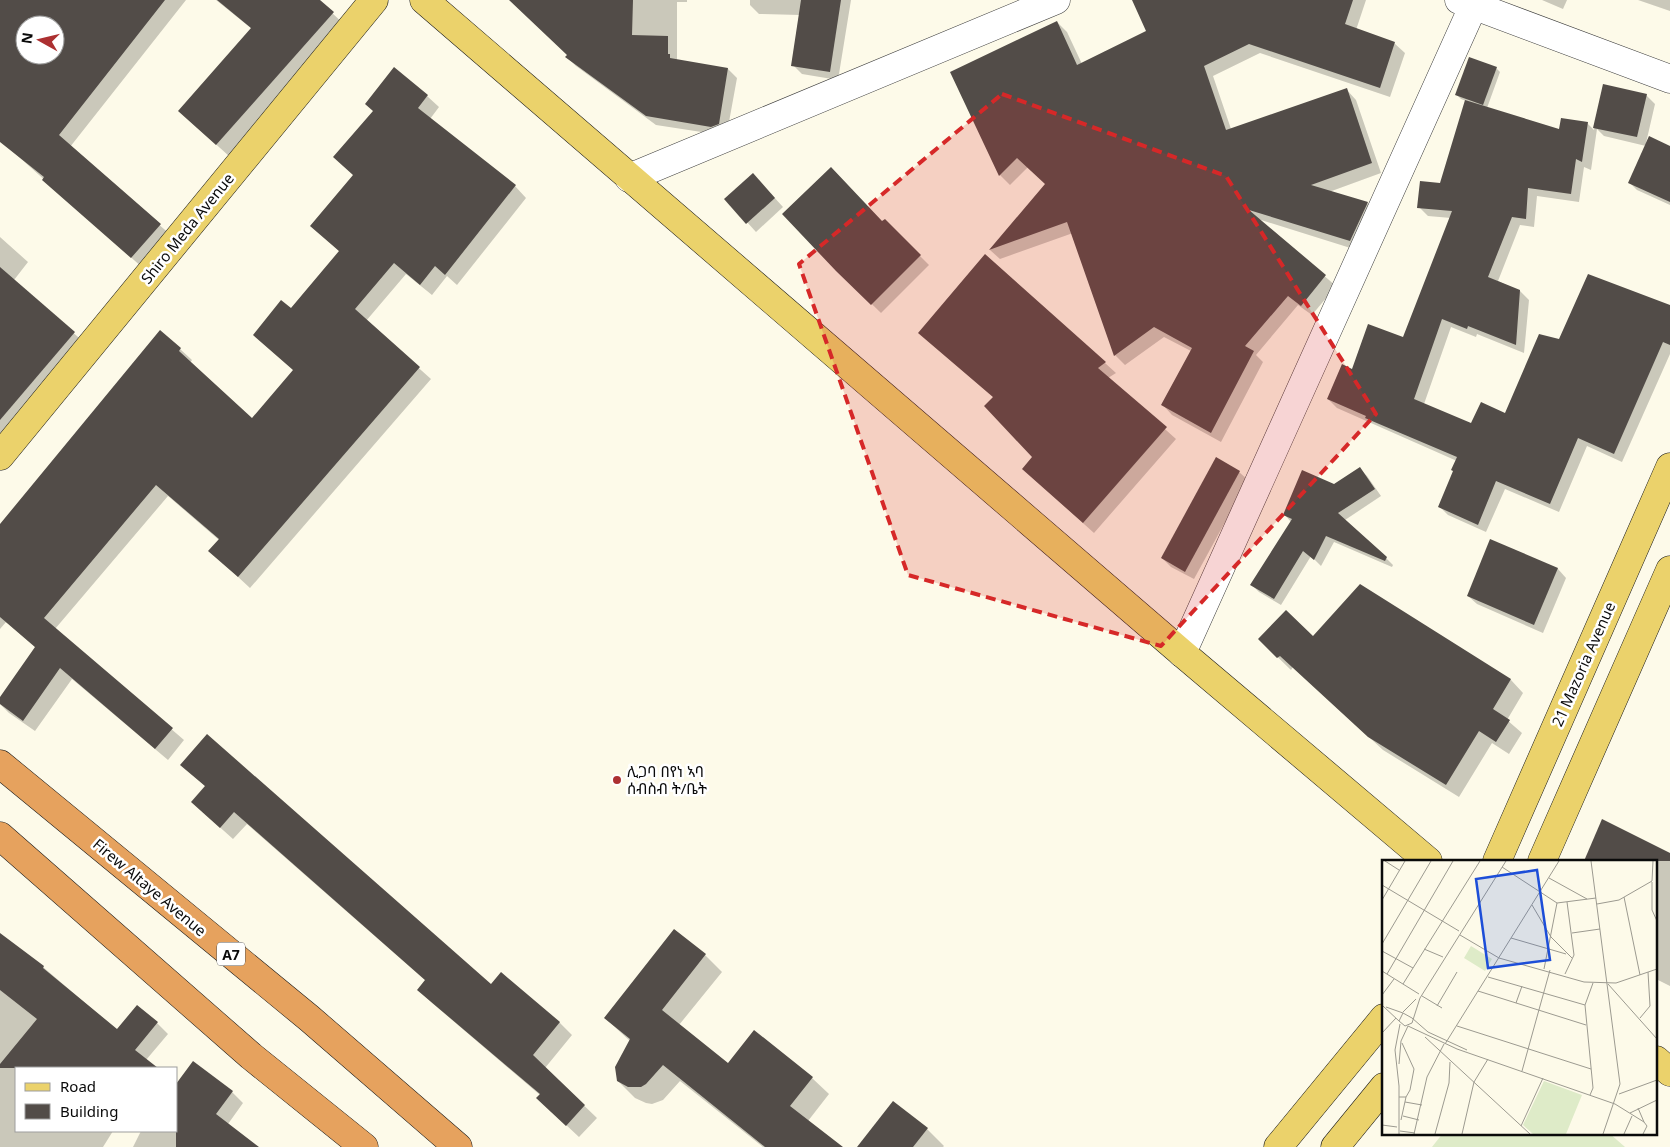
<svg xmlns="http://www.w3.org/2000/svg" width="1670" height="1147" font-family="Georgia,'Noto Sans Ethiopic',serif">
<style>
.pitch{fill:#deebc8}
.shadow{fill:#0003;fill-rule:evenodd}
.building{fill:#524c48;fill-rule:evenodd}
.lines{fill:none;stroke-linecap:round;stroke-linejoin:round}
.minor-casing{stroke:#3d3d3d;stroke-width:29}
.major-casing{stroke:#1b1b1b;stroke-width:29}
.highway-casing{stroke:#1b1b1b;stroke-width:29}
.minor{stroke:#fff;stroke-width:28}
.major{stroke:#ebd26b;stroke-width:28}
.highway{stroke:#e6a25e;stroke-width:28}
.marked{fill:#d62828;fill-opacity:0.2;stroke:#d62828;stroke-width:4;stroke-dasharray:10 6;stroke-linejoin:round}
.poi-dot{fill:#ac3031;stroke:#fff;stroke-width:2}
.labels{text-anchor:middle;dominant-baseline:central;stroke-width:5;stroke-linejoin:round;paint-order:stroke}
.shield{fill:#fff;stroke:#545454;stroke-width:1}
.shield-label{font-size:14px;font-weight:bold;fill:#0a0a0a}
.street-label{font-size:15px;fill:#0a0a0a;stroke:#fff}
.poi-label{font-size:15px;fill:#0a0a0a;stroke:#fff;text-anchor:start}
.inset-road{fill:none;stroke:#9c9a90;stroke-width:1}
.view{fill:#1d4ed8;fill-opacity:0.15;stroke:#1d4ed8;stroke-width:2.5}
.inset-edge{fill:none;stroke:#0a0a0a;stroke-width:2.5}
</style>
<rect width="100%" height="100%" fill="#fdfae9"/>
<path class="pitch" d="M1443 1133H1609L1625 1147H1432Z"/>
<g class="shadow">
<path d="M0 0H186L70 147 172 236 144 269 0 140ZM25 25H55V55H25Z"/>
<path d="M216 0H318L345 25 229 156 191 122 252 29Z"/>
<path d="M511 0H687V2H677V61L728 69 737 78 727 133 721 135 656 125 576 66 567 57 573 58Z"/>
<path d="M750 0H851L838 80 802 74 793 65 800 15 759 14 750 5Z"/>
<path d="M1134 0H1366L1356 30 1394 43 1405 53 1390 97 1260 53 1213 76 1231 129 1346 89 1356 100 1381 173 1329 192 1367 203 1377 213 1360 251 1258 219 1336 286 1312 315 1298 305 1256 355 1263 362 1221 442 1172 415 1162 404 1191 351 1164 337 1125 365 1115 355 1073 233 1000 259 990 250 1046 184 1028 167 1010 185 1000 175 952 73 1057 22 1067 32 1082 64 1148 32Z"/>
<path d="M1542 0H1567L1563 9Z"/>
<path d="M1638 0H1670V11Z"/>
<path d="M1496 68 1500 72 1487 108 1560 131 1587 123 1594 130 1604 86 1646 95 1655 104 1646 143 1670 147V205L1637 190 1630 183 1646 146 1604 136 1597 129 1591 170 1584 167 1579 202 1537 196 1534 227 1520 225 1498 281 1520 291 1529 300 1524 353 1477 334 1476 337 1451 327 1424 404 1472 425 1506 414 1559 341 1670 307V354L1622 462 1587 446 1559 512 1505 489 1486 532 1448 515 1440 507 1455 472 1457 461 1337 408 1328 399 1353 370 1404 338 1451 218 1428 216 1419 207 1441 184 1466 101 1461 99 1456 94Z"/>
<path d="M427 96 439 107 430 119 515 186 526 198 457 285 447 276 432 295 406 274 366 321 431 379 250 588 210 551 219 540 168 496 55 629 184 740 168 760 72 679 35 731 9 713 0 704V699L36 648 6 622 0 629V526L180 349 192 360 190 363 252 420 294 370 291 310 340 252 312 226Z"/>
<path d="M753 174 783 207 756 232 726 199Z"/>
<path d="M885 221 929 265 881 313 837 270Z"/>
<path d="M0 237 28 262 14 280 87 345 0 446Z"/>
<path d="M985 255 1105 363 1116 373 1108 378 1176 439 1094 533 1034 479V457L994 398 919 333Z"/>
<path d="M1360 469 1367 476 1381 496 1345 520 1386 558 1393 565 1392 567 1334 542 1321 566 1311 556 1281 605 1259 592 1252 585 1291 522 1285 515Z"/>
<path d="M1239 472 1248 480 1194 579 1171 567 1162 558Z"/>
<path d="M1491 541 1558 569 1566 578 1543 633 1477 604 1468 596Z"/>
<path d="M1360 586 1511 680 1523 693 1507 720 1522 733 1509 754 1492 743 1459 797 1383 750 1293 667 1291 670 1259 639 1313 638Z"/>
<path d="M182 765 491 986 502 974 560 1023 572 1035 545 1068 597 1118 579 1137 550 1110 540 1095 431 1002 419 990 426 981 247 824 233 839 205 814 206 787Z"/>
<path d="M1670 855V986L1656 979V861Z"/>
<path d="M675 930 705 955 722 972 679 1025 728 1064 754 1032 812 1078 829 1094 808 1121 841 1147H763L680 1081 663 1100 652 1104 646 1103 635 1098 618 1081 630 1041 605 1018Z"/>
<path d="M0 954 43 967 118 1031 157 1023 168 1034 146 1060 153 1068H16V1131H113L103 1147H0Z"/>
<path d="M232 1092 243 1103 228 1124 257 1147H133L141 1131H176Z"/>
<path d="M893 1102 927 1129 944 1146 943 1147H858Z"/>
</g>
<g class="building">
<path d="M0 0H165L59 135 161 224 131 258 42 180 44 177 0 142ZM25 25H55V55H25Z"/>
<path d="M217 0H320L334 12 216 145 178 111 251 28Z"/>
<path d="M509 0H633L632 35 668 36V54H670V58L728 68 719 124 711 127 646 116 565 57 567 55Z"/>
<path d="M801 0H841L830 72 791 66Z"/>
<path d="M1132 0H1353L1345 24 1395 42 1380 88 1249 44 1204 66 1226 130 1347 88 1372 163 1311 185 1368 202 1350 241 1249 210 1326 275 1301 306 1288 296 1245 346 1254 351 1211 433 1161 405 1192 348 1154 327 1114 356 1067 222 989 250 1045 184 1017 158 999 176 950 72 1057 21 1077 65 1146 31Z"/>
<path d="M1469 57 1497 67 1483 105 1455 95Z"/>
<path d="M394 67 428 95 418 108 516 185 445 275 435 266 420 285 394 263 355 309 420 367 238 577 208 551 219 539 156 485 44 618 173 728 155 749 60 668 23 721 0 704V697L35 647 0 617V524L160 330 181 348 179 351 252 418 293 370 253 335 281 300 291 308 339 251 310 226 353 175 333 157 373 111 365 104Z"/>
<path d="M1603 84 1647 94 1637 137 1593 128Z"/>
<path d="M1465 100 1559 129 1561 118 1588 122 1582 162 1576 159 1571 194 1528 188 1526 219 1512 217 1488 277 1520 290 1516 345 1468 326 1467 329 1442 319 1414 399 1471 423 1481 402 1505 413 1539 334 1559 339 1588 274 1670 305V345L1663 342 1614 454 1578 438 1550 504 1496 481 1478 525 1438 507 1453 471 1451 470 1457 457 1365 418 1366 416 1327 399 1342 364 1352 369 1368 324 1403 337 1452 211 1417 208 1420 181 1440 183Z"/>
<path d="M1649 136 1670 146V202L1628 183Z"/>
<path d="M831 167 882 221 885 219 921 255 871 305 836 271 782 214Z"/>
<path d="M753 173 775 198 746 224 724 199Z"/>
<path d="M985 254 1106 362 1098 368 1167 427 1083 523 1022 469 1032 457 984 406 993 397 918 333Z"/>
<path d="M0 267 75 332 0 420Z"/>
<path d="M1216 457 1240 471 1185 572 1161 558Z"/>
<path d="M1360 467 1375 489 1338 513 1387 557 1385 561 1326 536 1314 560 1303 551 1274 599 1250 585 1292 519 1283 515 1302 470 1334 484Z"/>
<path d="M1490 539 1558 568 1534 625 1467 596Z"/>
<path d="M1360 584 1511 679 1493 709 1510 720 1496 742 1479 731 1446 785 1368 737 1280 656 1277 658 1258 639 1286 610 1313 636Z"/>
<path d="M207 734 491 984 501 972 560 1022 533 1055 585 1105 566 1126 536 1098 540 1094 417 990 425 980 234 812 220 828 191 802 205 786 180 765Z"/>
<path d="M1602 819 1670 853V861H1584Z"/>
<path d="M674 929 706 954 662 1010 728 1063 754 1030 813 1077 790 1106 843 1147H765L663 1065 646 1084 641 1087H628L617 1081 615 1067 630 1039 604 1018Z"/>
<path d="M0 933 44 966 43 968 117 1029 137 1005 158 1022 135 1050 158 1068H0V1064L37 1019 0 990Z"/>
<path d="M193 1061 233 1091 216 1114 259 1147H176V1084Z"/>
<path d="M893 1101 928 1128 913 1147H857Z"/>
</g>
<g class="lines">
<g class="minor-casing">
<g id="minor">
<path d="M1459 0 1670 79"/>
<path d="M629 178 1056 0"/>
<path d="M1182 653 1476 0"/>
</g>
</g>
<g class="major-casing">
<g id="major">
<path d="M424 0 1182 653 1428 861"/>
<path d="M0 456 374 0"/>
<path d="M1497 861 1670 467"/>
<path d="M1542 861 1670 570"/>
<path d="M1656 1060 1670 1072"/>
<path d="M1278 1147 1384 1018"/>
<path d="M1335 1147 1384 1087"/>
</g>
</g>
<g class="highway-casing">
<g id="highway">
<path d="M0 764 309 1018 458 1147"/>
<path d="M0 836 251 1056 364 1147"/>
</g>
</g>
<use href="#minor" class="minor"/>
<use href="#major" class="major"/>
<use href="#highway" class="highway"/>
</g>
<path class="marked" d="M1002 94 1226 176 1376 414 1161 646 908 575 799 264Z"/>
<circle class="poi-dot" cx="617" cy="780" r="5"/>
<g class="labels">
<rect class="shield" x="217" y="942.5" width="28" height="23" rx="4"/>
<g class="shield-label">
<text x="231" y="954">A7</text>
</g>
<g class="street-label">
<text transform="translate(187 228) rotate(-51)">Shiro Meda Avenue</text>
<text transform="translate(1583 664) rotate(-66)">21 Mazoria Avenue</text>
<text transform="translate(150 887) rotate(40)">Firew Altaye Avenue</text>
</g>
<g class="poi-label">
<text x="627" y="771">ሊጋባ በየነ ኣባ<tspan x="627" dy="17">ሰብስብ ት/ቤት</tspan></text>
</g>
</g>
<g transform="translate(1382 860)">
<rect width="275" height="275" fill="#fdfae9"/>
<path d="M89 86 110 99 103 111 82 98ZM162 221 200 235 184 274H151L141 265Z" fill="#deebc8"/>
<path class="inset-road" d="M3 1 17 10M209 1 238 224 221 274M120 7 175 43 214 38M167 18 205 39M270 22V50L275 61M0 25 77 71M242 37 258 115M0 40 23 1M215 44 237 40 270 21 271 1M150 45 169 77 190 98M190 73 218 69M78 75 117 98 202 122 234 123 275 109M129 78 184 94M0 84 49 1M42 89 61 97M0 91 31 108M162 109 175 43M0 111 37 134M5 114 71 1M183 114 192 95 185 42M106 117 203 145M21 124 98 1M226 124 275 179M96 131 204 165M0 135 12 119M40 136 60 148M134 143 140 126M1 146 17 161M55 146 75 112M4 147 21 153M21 152 34 139M30 158 46 172 85 190M30 158 21 153 17 161 23 166 30 163 38 138 124 1M258 158 268 146 266 112M26 166 75 189 233 244M75 166 209 209M0 173 14 158M43 177 148 274M63 184 177 1M17 204 19 181 26 166M140 211 168 110M237 234 275 220M208 235 211 228 203 145 211 123M17 237H24L28 230 32 209 20 183M23 242 40 245M233 244 262 262 265 266 261 274M256 248 262 262M248 253 275 240M21 256 37 260M19 260 24 237M0 265 15 267M139 266 161 218M18 271 33 273M17 274V226L13 190 18 164M32 274 45 217 62 184M53 274 67 223 68 202M80 274 92 222 106 199M242 274 250 256"/>
<path class="view" d="M155 10 168 100 106 108 94 19Z"/>
<rect width="275" height="275" class="inset-edge"/>
</g>
<rect x="15" y="1067" width="162" height="65" fill="#ffffff" stroke="#9d9d9d"/>
<rect x="25" y="1083" width="25" height="8" fill="#ebd26b" stroke="#9d9d9d"/>
<text x="60" y="1092" font-size="15" fill="#0a0a0a">Road</text>
<rect x="25" y="1104" width="25" height="15" fill="#524c48" stroke="#9d9d9d"/>
<text x="60" y="1117" font-size="15" fill="#0a0a0a">Building</text>
<g transform="translate(40 40) rotate(278)"><circle r="24" fill="#ffffff" stroke="#9d9d9d"/>
<path d="M0-4L9 19L0 12L-9 19Z" fill="#ac3031"/>
<text y="-8" font-size="14" font-weight="bold" text-anchor="middle" fill="#0a0a0a">N</text>
</g>
</svg>
